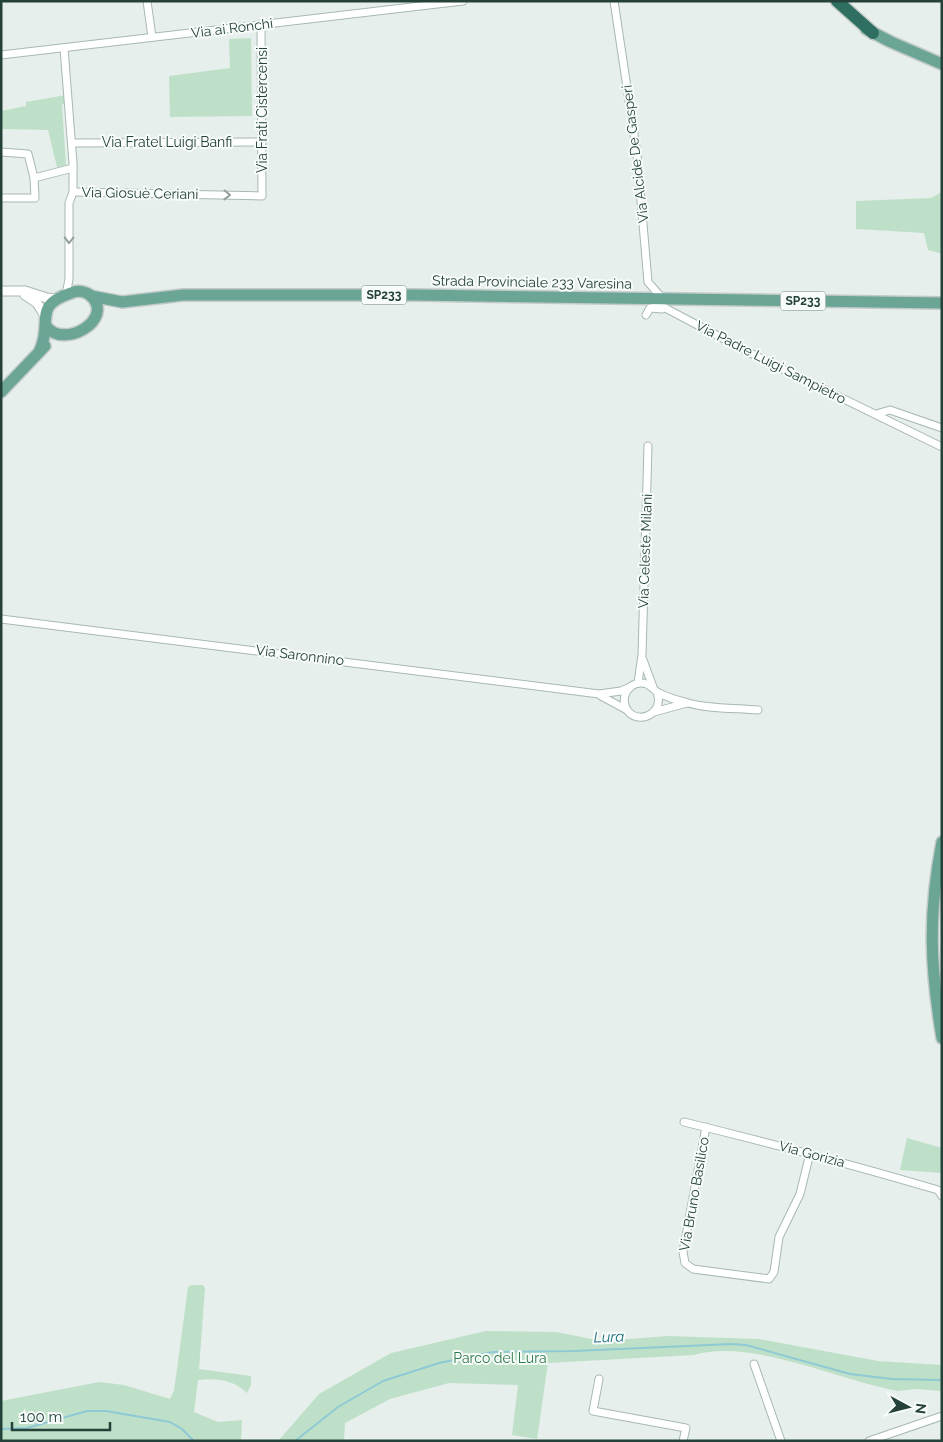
<svg xmlns="http://www.w3.org/2000/svg" width="943" height="1442" font-family="Raleway,sans-serif">
<style>
.green{fill:#bfe0c8}
.lines{fill:none;stroke-linecap:round;stroke-linejoin:round}
.stream{stroke:#8ec9d4;stroke-width:2}
.minor-casing{stroke:#a8b8b2;stroke-width:9}
.tertiary-casing{stroke:#a8b8b2;stroke-width:11}
.primary-casing{stroke:#c2cac8;stroke-width:14}
.motorway-casing{stroke:#c2cac8;stroke-width:15}
.minor{stroke:#fff;stroke-width:7}
.tertiary{stroke:#fff;stroke-width:9}
.primary{stroke:#6aa596;stroke-width:11}
.motorway{stroke:#2f6f62;stroke-width:12}
.oneway{stroke:#92a09c}
.labels{text-anchor:middle;dominant-baseline:central;stroke-width:4;stroke-linejoin:round;paint-order:stroke}
.shield{fill:#f7fbf9;stroke:#637a73;stroke-width:1}
.shield-label{font-size:12px;font-weight:bold;fill:#24423a}
.street-label{font-size:14px;fill:#24423a;stroke:#f7fbf9}
.park-label{font-size:14px;fill:#2d7a4b;stroke:#f7fbf9}
.water-label{font-size:15px;font-style:italic;fill:#1c6f80;stroke:#f7fbf9}
</style>
<rect width="100%" height="100%" fill="#e6efeb"/>
<g class="green">
<path d="M251 38 252 116 170 117 169 76 230 68 229 39Z"/>
<path d="M66 95 67 104H62L66 165 57 167 48 130 1 129V111L26 106V102Z"/>
<path d="M942 192V254L928 250 924 233 856 229V201L931 198Z"/>
<path d="M907 1138 942 1148V1173L900 1170Z"/>
<path d="M192 1285H203L205 1288 199 1369 251 1376V1385L247 1393C234 1380 216 1378 198 1380L194 1412 218 1422 242 1420 241 1441H1V1401L99 1382 124 1385 170 1399 174 1391 188 1287Z"/>
<path d="M486 1331 556 1332 602 1341 668 1336 759 1339 878 1361 942 1365V1391L915 1389 898 1391C838 1380 751 1338 694 1355L548 1363 537 1439 512 1435 518 1385 449 1383 390 1399 345 1423 344 1441H278L319 1394 391 1353Z"/>
</g>
<g class="lines">
<g class="stream">
<path d="M1 1429 27 1428 87 1411H106L170 1422 182 1429 194 1441"/>
<path d="M295 1441 338 1407 383 1381 439 1363 493 1352 575 1351 731 1344 746 1345 850 1374 892 1379 942 1380"/>
</g>
<g class="minor-casing">
<g id="minor">
<path d="M147 1 152 37"/>
<path d="M614 1 637 154 648 282 662 298"/>
<path d="M64 48 73 163V192L69 203V279L66 295"/>
<path d="M1 55 463 1"/>
<path d="M72 143 262 142"/>
<path d="M1 152 28 154 34 178 35 198H1"/>
<path d="M34 178 73 168"/>
<path d="M73 192 262 196 261 24"/>
<path d="M650 300 758 357 942 447"/>
<path d="M646 315 650 308 662 309"/>
<path d="M876 414 890 410 942 428"/>
<path d="M1 619 599 694 621 691 630 687"/>
<path d="M643 660 653 687"/>
<path d="M638 683 642 655 648 446"/>
<path d="M657 692C666 717 631 727 625 705 622 695 629 684 640 683 650 682 652 690 659 693 667 697 676 700 685 702 705 709 736 708 758 710"/>
<path d="M601 696 627 710"/>
<path d="M654 712 687 703"/>
<path d="M684 1122C770 1143 854 1165 938 1190L942 1196"/>
<path d="M706 1127 683 1252 685 1263 693 1269 769 1279 774 1272 779 1237 800 1194 810 1153"/>
<path d="M754 1364 781 1441"/>
<path d="M599 1379 593 1411 686 1428 683 1441"/>
<path d="M869 1441 942 1416"/>
</g>
</g>
<g class="tertiary-casing">
<g id="tertiary">
<path d="M1 291H25L47 298 57 299"/>
<path d="M25 295 37 303 44 314"/>
</g>
</g>
<g class="primary-casing">
<g id="primary">
<path d="M866 29 891 42 942 64"/>
<path d="M91 296 122 302 183 295H416L942 303"/>
<path d="M40 350C53 321 32 306 71 293 78 290 86 291 92 297 114 320 63 350 46 326"/>
<path d="M1 392 45 346"/>
<path d="M942 842C928 914 930 966 942 1038"/>
</g>
</g>
<g class="motorway-casing">
<path id="motorway" d="M837 1 873 33"/>
</g>
<use href="#minor" class="minor"/>
<use href="#tertiary" class="tertiary"/>
<use href="#primary" class="primary"/>
<use href="#motorway" class="motorway"/>
</g>
<defs><path id="oneway-chevron" d="M-2-3.5L2.5 0L-2 3.5" fill="none" stroke-width="1.6" stroke-linecap="round" stroke-linejoin="round" transform="scale(1.25)"/></defs>
<g class="oneway">
<use href="#oneway-chevron" transform="translate(227 195) rotate(1)"/>
<use href="#oneway-chevron" transform="translate(69 240) rotate(91)"/>
</g>
<g class="labels">
<g class="shield">
<rect x="361.5" y="285.5" width="45" height="19" rx="4"/>
<rect x="780.5" y="291.5" width="45" height="19" rx="4"/>
</g>
<g class="shield-label">
<text x="384" y="295">SP233</text>
<text x="803" y="301">SP233</text>
</g>
<g class="street-label">
<text transform="translate(232 28) rotate(-7)">Via ai Ronchi</text>
<text transform="translate(262 110) rotate(-90)">Via Frati Cistercensi</text>
<text x="167" y="142">Via Fratel Luigi Banfi</text>
<text transform="translate(635 154) rotate(-97)">Via Alcide De Gasperi</text>
<text transform="translate(140 193) rotate(1)">Via Giosuè Ceriani</text>
<text transform="translate(532 282) rotate(1)">Strada Provinciale 233 Varesina</text>
<text transform="translate(771 362) rotate(27)">Via Padre Luigi Sampietro</text>
<text transform="translate(645 551) rotate(-88)">Via Celeste Milani</text>
<text transform="translate(300 655) rotate(7)">Via Saronnino</text>
<text transform="translate(812 1154) rotate(15)">Via Gorizia</text>
<text transform="translate(694 1194) rotate(-80)">Via Bruno Basilico</text>
</g>
<g class="park-label">
<text x="500" y="1358">Parco del Lura</text>
</g>
<g class="water-label">
<text transform="translate(609 1337) rotate(-2)">Lura</text>
</g>
</g>
<rect width="943" height="1442" fill="none" stroke="#24423a" stroke-width="5"/>
<g transform="translate(908 1407) rotate(97)" stroke="#f7fbf9" stroke-width="4" paint-order="stroke">
<path d="M0-4L9 19L0 12L-9 19Z" fill="#24423a"/>
<text y="-8" font-size="14" font-weight="bold" text-anchor="middle" fill="#24423a">N</text>
</g>
<path d="M12 1422v8h98v-8" fill="none" stroke="#24423a" stroke-width="2.5"/>
<text x="20" y="1422" font-size="15" fill="#24423a" stroke="#f7fbf9" stroke-width="4" paint-order="stroke">100 m</text>
</svg>
